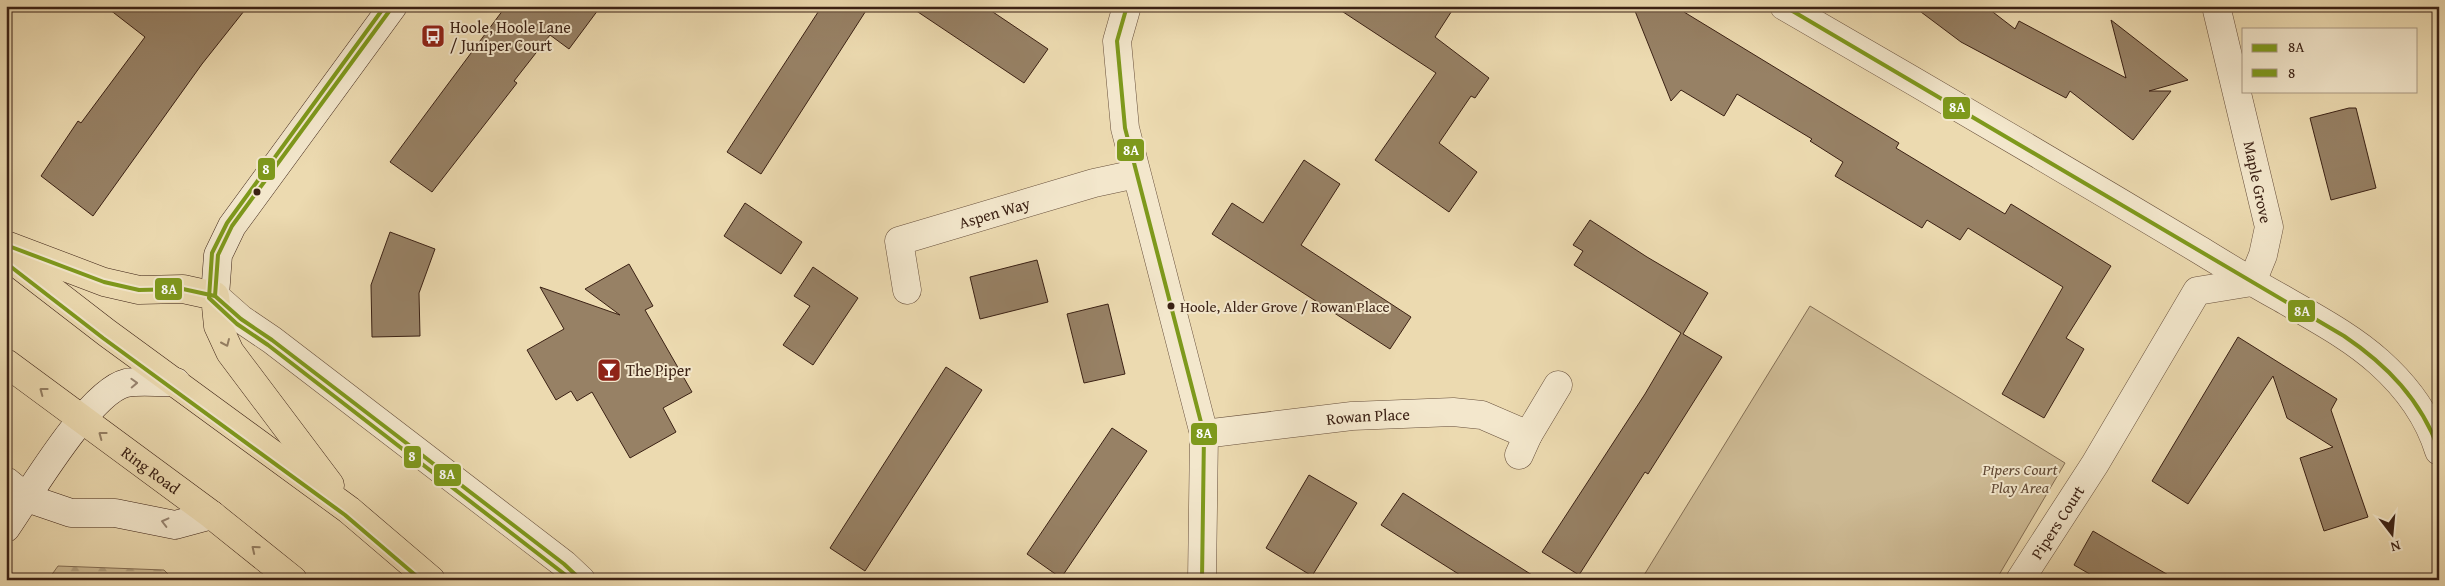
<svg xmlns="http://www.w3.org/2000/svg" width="2445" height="586" font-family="'Gentium Book Plus',serif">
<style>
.forest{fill:url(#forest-firs);stroke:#846e54}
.park{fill:#cebb95;stroke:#846e54}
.building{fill:#978165;stroke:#3b2114}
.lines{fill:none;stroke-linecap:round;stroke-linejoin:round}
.street-casing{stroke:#674f3b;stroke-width:29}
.secondary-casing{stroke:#3b2114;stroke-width:29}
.highway-casing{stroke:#3b2114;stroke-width:29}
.street{stroke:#f3e7cc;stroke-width:28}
.secondary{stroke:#f3e7cc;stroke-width:28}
.highway{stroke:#ecdab0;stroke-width:28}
.bus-1-casing{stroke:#f3e7cc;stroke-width:8}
.bus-2-casing{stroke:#f3e7cc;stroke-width:8}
.bus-1{stroke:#7e991c;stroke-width:4}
.bus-2{stroke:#7e991c;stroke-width:4}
.oneway{stroke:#947e62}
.oneway2{stroke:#978470}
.bus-dot{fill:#3b2114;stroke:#f3e7cc;stroke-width:2}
.labels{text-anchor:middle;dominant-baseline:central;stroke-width:4;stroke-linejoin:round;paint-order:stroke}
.bus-label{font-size:15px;fill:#3b2114;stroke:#f3e7cc;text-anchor:start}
.poi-label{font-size:16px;fill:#3b2114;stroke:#f3e7cc;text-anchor:start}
.street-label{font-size:16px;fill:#3b2114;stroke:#f3e7cc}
.park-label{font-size:16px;font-style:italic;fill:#604834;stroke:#f3e7cc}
.line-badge{stroke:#f3e7cc;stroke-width:2}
.badge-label{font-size:14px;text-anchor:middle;font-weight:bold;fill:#fff}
</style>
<defs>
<pattern id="forest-firs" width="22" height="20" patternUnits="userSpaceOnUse" patternTransform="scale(1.25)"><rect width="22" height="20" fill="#cebb95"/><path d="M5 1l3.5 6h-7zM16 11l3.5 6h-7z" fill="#b2a080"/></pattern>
</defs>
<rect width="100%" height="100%" fill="#ecdab0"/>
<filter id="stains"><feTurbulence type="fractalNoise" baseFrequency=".004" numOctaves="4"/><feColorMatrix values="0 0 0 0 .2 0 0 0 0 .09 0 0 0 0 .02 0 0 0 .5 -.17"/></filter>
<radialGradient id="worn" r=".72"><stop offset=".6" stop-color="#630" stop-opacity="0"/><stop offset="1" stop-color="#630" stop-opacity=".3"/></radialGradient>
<path class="forest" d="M58 566 164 570 174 580H48Z"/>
<path class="park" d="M1810 306 2065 463 1996 580H1641Z"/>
<g class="building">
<path d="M105 6H248L202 64 93 216 41 176 78 121 81 123 145 37Z"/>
<path d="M506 6H601L569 49 550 35 514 81 517 83 432 192 390 162Z"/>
<path d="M822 6H869L761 174 727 152Z"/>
<path d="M909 6H984L1048 49 1024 83Z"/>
<path d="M1334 6H1455L1435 37 1489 78 1475 98 1471 96 1439 143 1477 172 1449 212 1375 160 1436 73Z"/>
<path d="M1633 6H1682L1684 12 1899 143 1896 148 2005 214 2011 204 2111 266 2066 338 2084 349 2044 418 2002 394 2063 287 1968 228 1960 240 1927 220 1922 228 1835 176 1843 162 1810 141 1812 139 1737 94 1724 116 1681 90 1671 101Z"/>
<path d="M1913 6H1985L2015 29 2019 21 2126 78 2111 20 2188 80 2149 91H2171L2133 140 2070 91 2066 98 1961 42Z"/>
<path d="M2349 108H2356L2376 188 2331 200 2310 118Z"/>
<path d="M1304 160 1340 184 1301 245 1411 317 1390 349 1212 234 1232 203 1263 223Z"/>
<path d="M745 203 802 242 781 274 724 236Z"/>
<path d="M1590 220 1647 257 1708 293 1683 334 1722 357 1648 474 1645 472 1579 575 1542 552 1645 394 1681 333 1574 265 1583 251 1573 245Z"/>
<path d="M390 232 435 249 419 293 420 336 372 337 371 285Z"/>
<path d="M1037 260 1048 302 980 319 970 277Z"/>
<path d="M629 264 653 306 645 310 692 392 663 408 676 432 630 458 592 392 577 401 571 391 556 400 527 350 564 329 540 287 620 315 585 289Z"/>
<path d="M813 267 858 298 813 365 783 345 810 306 794 296Z"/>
<path d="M1108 304 1125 374 1084 383 1067 314Z"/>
<path d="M2238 337 2337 399 2331 410 2368 517 2324 531 2300 458 2333 447 2287 418 2273 376 2188 504 2152 481Z"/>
<path d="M946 367 982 390 865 571 830 548Z"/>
<path d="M1112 428 1147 451 1061 578 1027 554Z"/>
<path d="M1309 475 1357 503 1312 576 1266 548Z"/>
<path d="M1403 493 1467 534 1540 580H1468L1381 525Z"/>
<path d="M2093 531 2125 550 2177 580H2100L2074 565Z"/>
</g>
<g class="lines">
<g class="street-casing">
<g id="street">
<path d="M1127 6 1117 41 1125 128 1204 434 1202 580"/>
<path d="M1784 6C1923 86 2061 167 2198 249 2226 266 2253 283 2281 298 2315 318 2350 336 2379 362 2407 387 2428 415 2439 451"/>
<path id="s1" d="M907 290 899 241 1094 183 1136 174"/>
<path d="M215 296 241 319 272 340 564 564 581 580"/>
<path id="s2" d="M1204 434 1352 416 1453 412 1482 415 1528 435 1519 455"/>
<path d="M1528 435 1558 385"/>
<path id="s3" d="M2020 580 2095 464 2197 291 2252 282 2263 255 2269 227 2216 6"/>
</g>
</g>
<g class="secondary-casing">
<g id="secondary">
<path d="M215 296 218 255 232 226 393 6"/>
<path d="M6 481 27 498 71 513H115L175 525 212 515"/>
<path d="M6 528C29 495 89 392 126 383 141 380 160 383 176 382"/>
</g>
</g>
<g class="highway-casing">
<g id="highway">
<path d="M9 246 104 282 139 290 183 289 215 296 218 326 230 352 330 485"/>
<path d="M6 255 107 333 349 510 431 580"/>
<path id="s4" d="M6 363 212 515 293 580"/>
</g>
</g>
<use href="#street" class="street"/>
<use href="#secondary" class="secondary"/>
<use href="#highway" class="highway"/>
<g class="bus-1-casing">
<g id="bus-1">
<path d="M1127 6 1117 41 1125 128 1204 434 1202 580"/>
<path d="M1784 6 2344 336C2387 365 2421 400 2439 450"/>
<path d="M6 245 104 282 139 290 183 289 215 296 241 319 272 340 564 564 581 580"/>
<path d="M215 296 218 255 232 226 393 6"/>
</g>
</g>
<g class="bus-2-casing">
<g id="bus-2">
<path d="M385 6 227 223 212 253 209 298 237 324 268 345 572 580"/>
<path d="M6 263 103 338 345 515 421 580"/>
</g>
</g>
<use href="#bus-1" class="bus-1"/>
<use href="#bus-2" class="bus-2"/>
</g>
<defs><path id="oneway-chevron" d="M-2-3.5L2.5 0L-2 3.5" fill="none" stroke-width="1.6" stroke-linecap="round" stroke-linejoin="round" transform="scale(1.25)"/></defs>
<g class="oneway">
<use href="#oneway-chevron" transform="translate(226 343) rotate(66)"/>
<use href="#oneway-chevron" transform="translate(43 391) rotate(-143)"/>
<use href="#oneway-chevron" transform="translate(102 435) rotate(-143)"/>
<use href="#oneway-chevron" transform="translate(255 549) rotate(-141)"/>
</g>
<g class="oneway2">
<use href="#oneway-chevron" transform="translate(134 383) rotate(-2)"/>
<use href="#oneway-chevron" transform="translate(165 522) rotate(-166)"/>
</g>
<defs>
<g id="bus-square" transform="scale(1.25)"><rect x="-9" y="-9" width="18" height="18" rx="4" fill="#8f2418" stroke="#f3e7cc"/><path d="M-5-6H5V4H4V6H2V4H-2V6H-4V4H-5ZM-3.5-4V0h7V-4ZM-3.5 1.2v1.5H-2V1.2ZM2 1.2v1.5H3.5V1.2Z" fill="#fff"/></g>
<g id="bar-square" transform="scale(1.25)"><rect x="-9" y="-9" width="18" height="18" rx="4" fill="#8f2418" stroke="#f3e7cc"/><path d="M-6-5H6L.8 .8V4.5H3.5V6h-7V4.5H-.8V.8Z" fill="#fff"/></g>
</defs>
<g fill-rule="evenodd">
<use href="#bus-square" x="433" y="36"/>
<use href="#bar-square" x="609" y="370"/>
</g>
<g class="bus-dot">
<circle cx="257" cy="192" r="4.5"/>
<circle cx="1171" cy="306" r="4.5"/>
</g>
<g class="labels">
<g class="bus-label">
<text x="1180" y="306">Hoole, Alder Grove / Rowan Place</text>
</g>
<g class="poi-label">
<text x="450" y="27">Hoole, Hoole Lane<tspan x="450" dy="18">/ Juniper Court</tspan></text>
<text x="626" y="370">The Piper</text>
</g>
<g class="street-label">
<text transform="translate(2258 182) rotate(78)">Maple Grove</text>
<text stroke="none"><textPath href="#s1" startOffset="149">Aspen Way</textPath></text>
<text stroke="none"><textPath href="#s2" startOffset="165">Rowan Place</textPath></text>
<text stroke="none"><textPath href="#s4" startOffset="180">Ring Road</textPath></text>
<text stroke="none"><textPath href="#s3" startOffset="69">Pipers Court</textPath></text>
</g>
<g class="park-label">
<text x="2020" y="469">Pipers Court<tspan x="2020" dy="18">Play Area</tspan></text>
</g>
</g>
<g class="line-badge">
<rect x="1942" y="96" width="29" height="24" rx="5" fill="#7e991c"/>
<rect x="1116" y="138" width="29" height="24" rx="5" fill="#7e991c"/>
<rect x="257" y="157" width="19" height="24" rx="5" fill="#7e991c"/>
<rect x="154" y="277" width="29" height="24" rx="5" fill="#7e991c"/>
<rect x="2287" y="299" width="29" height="24" rx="5" fill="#7e991c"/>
<rect x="1190" y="422" width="28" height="24" rx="5" fill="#7e991c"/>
<rect x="403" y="445" width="19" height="24" rx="5" fill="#7e991c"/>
<rect x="433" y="463" width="29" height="24" rx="5" fill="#7e991c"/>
</g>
<g class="badge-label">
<text x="1957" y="112">8A</text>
<text x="1131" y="155">8A</text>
<text x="266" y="174">8</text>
<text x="169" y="294">8A</text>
<text x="2302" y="316">8A</text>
<text x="1204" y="438">8A</text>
<text x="412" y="461">8</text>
<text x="447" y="479">8A</text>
</g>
<rect width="2445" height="586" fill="none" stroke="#ecdab0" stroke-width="25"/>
<rect x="8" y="8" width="2430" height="571" fill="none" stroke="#3b2114" stroke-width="2.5"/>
<rect x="12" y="12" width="2420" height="561" fill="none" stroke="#3b2114"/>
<rect x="2242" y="28" width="175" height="65" fill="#f3e7cc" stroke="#a99882"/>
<rect x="2252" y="44" width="25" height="8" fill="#7e991c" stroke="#a99882"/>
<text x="2288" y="52" font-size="15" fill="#3b2114">8A</text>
<rect x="2252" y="69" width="25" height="8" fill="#7e991c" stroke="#a99882"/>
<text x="2288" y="78" font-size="15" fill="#3b2114">8</text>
<g transform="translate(2392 534) rotate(164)" stroke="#f3e7cc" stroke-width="4" paint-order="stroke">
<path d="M0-4L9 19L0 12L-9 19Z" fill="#3b2114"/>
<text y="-8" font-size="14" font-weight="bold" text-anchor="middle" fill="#3b2114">N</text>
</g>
<rect width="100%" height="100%" filter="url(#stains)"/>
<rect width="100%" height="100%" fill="url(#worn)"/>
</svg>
